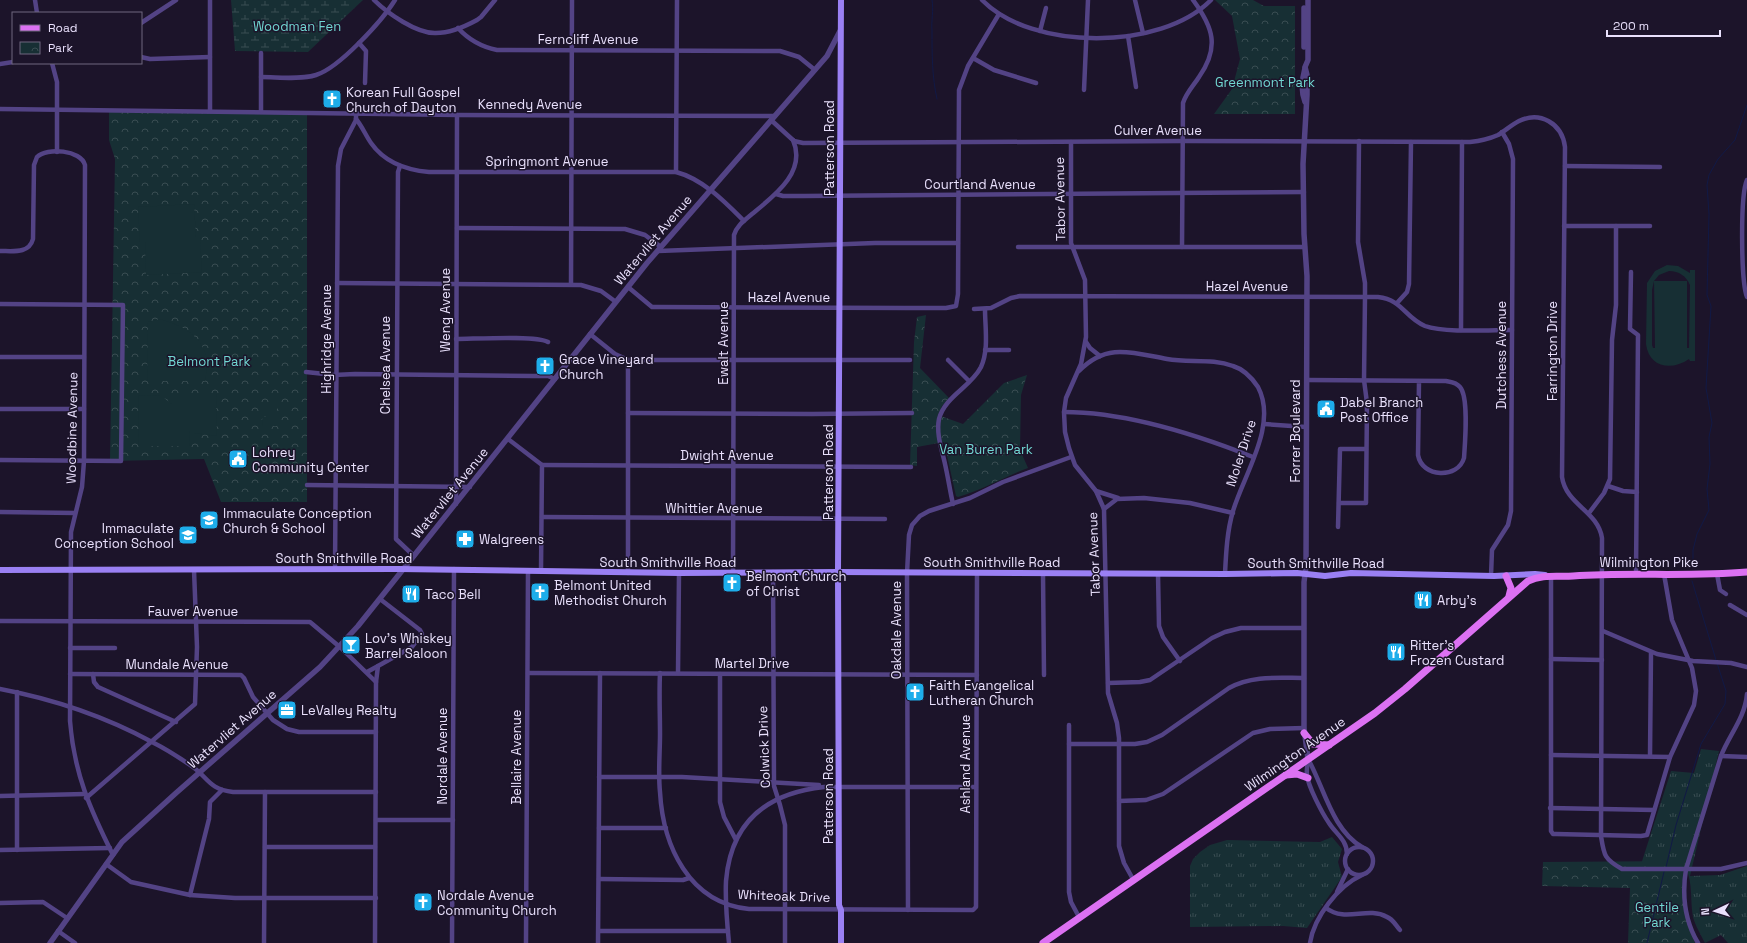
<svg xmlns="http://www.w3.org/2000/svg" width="1747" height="943" font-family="'Space Grotesk',sans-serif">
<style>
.grass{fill:url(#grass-tufts)}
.wetland{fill:url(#wetland-marsh)}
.park{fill:url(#park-crowns)}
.garden{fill:#172f34;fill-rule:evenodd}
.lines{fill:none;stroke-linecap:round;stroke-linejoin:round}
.stream{stroke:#111946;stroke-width:1}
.minor{stroke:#534385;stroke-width:4.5}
.tertiary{stroke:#534385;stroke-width:5.5}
.secondary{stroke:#9a80f3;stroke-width:6}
.primary{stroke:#dc71f2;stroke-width:7}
.labels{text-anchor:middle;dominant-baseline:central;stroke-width:3;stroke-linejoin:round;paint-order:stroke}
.park-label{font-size:13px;fill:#71d7d2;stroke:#1c142a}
.street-label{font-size:13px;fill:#e9e0fc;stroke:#1c142a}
.poi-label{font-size:13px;fill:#e9e0fc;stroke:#1c142a;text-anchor:start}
</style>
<defs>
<pattern id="grass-tufts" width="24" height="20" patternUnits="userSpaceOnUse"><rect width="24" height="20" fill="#172f34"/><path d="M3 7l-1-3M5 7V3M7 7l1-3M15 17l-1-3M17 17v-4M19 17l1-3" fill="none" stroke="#394d52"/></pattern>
<pattern id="wetland-marsh" width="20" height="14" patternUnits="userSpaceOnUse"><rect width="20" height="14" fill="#172f34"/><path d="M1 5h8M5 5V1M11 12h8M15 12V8" fill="none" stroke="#394d52"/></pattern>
<pattern id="park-crowns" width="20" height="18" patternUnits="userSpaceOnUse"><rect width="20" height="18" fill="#172f34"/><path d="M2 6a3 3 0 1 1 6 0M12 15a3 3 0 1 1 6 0" fill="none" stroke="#394d52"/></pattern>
</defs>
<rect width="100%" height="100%" fill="#1c142a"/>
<g class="grass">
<path d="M1701 749 1719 751 1690 876 1720 875 1747 866V943H1728L1721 935 1705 943C1701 935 1695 925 1693 917 1690 902 1693 882 1686 869L1670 882 1636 880 1671 771 1694 773Z"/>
<path d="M1332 837 1342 849 1338 862 1342 877 1307 928 1283 926 1190 927V866L1193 859 1200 852 1210 845 1227 840 1320 842Z"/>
</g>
<path class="wetland" d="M231 0H363L308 52 235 51Z"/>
<g class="park">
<path d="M1215 0H1253L1264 6H1295V114H1214L1232 89 1240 59 1232 16Z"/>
<path d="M109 110 307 113V502H221L204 459 110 461 115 159 109 140Z"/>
<path d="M926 315 920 368 949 398 942 406 938 415 963 424 1004 383 1027 375 1021 395 1020 450 1028 468C1004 477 982 490 958 497L956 496 944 442 917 447V466L910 465 914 342 917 317Z"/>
<path d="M1685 861C1680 890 1683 916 1695 943H1628L1630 888 1542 886 1543 862Z"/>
</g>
<g class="garden">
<path d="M194 204 196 237H200L202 272 146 275 145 242H140L138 207Z"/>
<path d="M1667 265 1678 266 1690 273V270H1695V361H1690L1689 359C1672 371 1649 368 1646 344L1647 283 1655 271ZM1669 271C1679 271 1686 276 1690 285L1689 348H1653L1652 345V290L1654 281 1655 348H1687V281H1654L1659 275Z"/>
<path d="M160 319C181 325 202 335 207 359 208 366 206 374 205 381H147L148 322Z"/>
<path d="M172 394H216L217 436 194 433 190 431 189 446H139L138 396 160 395 172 404Z"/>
<rect x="262" y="405" width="15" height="9"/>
<path d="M262 417H277V426H263Z"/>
</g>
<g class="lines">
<g class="stream">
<path d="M932 0C934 11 931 20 932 31 932 54 932 77 937 99"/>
<path d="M1693 567V550L1697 534 1709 510 1707 489 1710 464 1709 437 1712 423 1706 388 1711 306 1707 295 1709 214 1707 185 1709 175 1718 159 1735 140 1747 105"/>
<path d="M1692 581 1716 660"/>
<path d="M1666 867 1676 825 1701 744 1725 704 1726 691 1717 663"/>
<path d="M1647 943 1664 872"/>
</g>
<g class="minor">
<path d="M35 0 37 13"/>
<path d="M210 0V111"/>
<path d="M374 0C387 13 417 34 436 33 449 33 466 26 477 20L481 17 495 0"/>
<path d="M982 0C1032 51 1161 51 1211 0"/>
<path d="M1135 0 1143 33"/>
<path d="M141 23 176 0"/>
<path d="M458 28C468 39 482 47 497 50L780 51 799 57 815 70"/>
<path d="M1040 31 1046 8"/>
<path d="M1128 36 1136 87"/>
<path d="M359 43 366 51 365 83"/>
<path d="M141 57 150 59 210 57"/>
<path d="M973 58 994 70 1036 83"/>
<path d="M52 63 57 82V152"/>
<path d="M0 64 13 62"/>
<path d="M261 77C278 77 299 80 316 75 339 68 382 21 395 0"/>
<path d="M1084 90 1088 0"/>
<path d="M0 109 457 115 775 116"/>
<path d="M261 111V53"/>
<path d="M356 119C362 126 366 136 371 143 385 163 406 170 429 172H676C703 179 725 202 744 221"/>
<path d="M771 120 794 141 803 143 1183 141 1470 142C1480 141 1489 139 1498 135 1505 131 1511 125 1519 121 1540 111 1562 123 1565 147L1562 477C1566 505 1598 511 1602 538L1601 836C1604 855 1604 859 1622 869H1721L1747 863"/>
<path d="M1071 142V243L1085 280 1086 337 1081 364 1066 398 1064 412 1065 432 1069 448 1075 465 1096 491 1104 509 1108 693 1117 723 1119 738V846L1124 863 1134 881"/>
<path d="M400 166 398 172 396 539 414 556"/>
<path d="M1565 166 1660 167"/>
<path d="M676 172 677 0"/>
<path d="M1747 180C1740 195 1741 282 1747 297"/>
<path d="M776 194 783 196H804L1304 192"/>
<path d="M1564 226H1650"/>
<path d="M457 228 625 229 645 235 661 247"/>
<path d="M1018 247H1305"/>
<path d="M1182 247 1183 103C1186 93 1194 85 1199 77 1220 47 1213 27 1193 0"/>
<path d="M0 251C13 251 29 254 33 239L34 165 37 157C47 147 81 150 85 165L84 461 82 487 71 532 70 721C74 773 90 809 113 855"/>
<path d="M658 251 875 243H958"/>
<path d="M1631 272 1630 329 1638 335 1636 575"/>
<path d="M337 283 581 285 601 291 616 302"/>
<path d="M571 284 572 0"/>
<path d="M628 287 652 307H658L906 308H946L956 306 958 294 959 90 968 66 999 14"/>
<path d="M1397 303 1407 292 1409 284 1411 142"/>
<path d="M0 304 123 305 121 461 0 460"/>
<path d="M974 309 991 308 1011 298 1020 296 1378 297C1403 300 1404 317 1425 326 1444 333 1490 330 1512 330"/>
<path d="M1461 330 1462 142"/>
<path d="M590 334 615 354 628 360H910"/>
<path d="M456 339C474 339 536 335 548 342"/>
<path d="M1086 342 1090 348 1100 356"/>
<path d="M985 350H1009"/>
<path d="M0 357H84"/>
<path d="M948 360 969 381"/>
<path d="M1079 371C1107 342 1133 353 1167 359 1189 363 1212 358 1233 366 1243 369 1252 378 1258 387 1278 425 1244 474 1233 511 1227 531 1226 554 1225 574"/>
<path d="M306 372 334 375 355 374 533 376H548L555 379"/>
<path d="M1307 380 1446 381C1451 382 1456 382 1460 387 1469 397 1465 443 1464 458 1458 479 1422 478 1418 455L1419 381"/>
<path d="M0 409H84"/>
<path d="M1064 412C1127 412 1195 434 1253 457"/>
<path d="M628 413 812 414 912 413"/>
<path d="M1264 424 1306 427"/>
<path d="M508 439 542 465 541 571"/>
<path d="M542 465 911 467"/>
<path d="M307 485 470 487"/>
<path d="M1608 486 1623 491 1637 492"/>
<path d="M1096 491 1118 498"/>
<path d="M1339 503H1366L1367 403 1364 380 1365 297V283L1358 242 1359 141"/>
<path d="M456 504 457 115"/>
<path d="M953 504C950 491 948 477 945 464 942 450 936 434 939 419 945 396 971 387 981 367 989 350 985 327 985 309"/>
<path d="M1104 509 1117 499 1144 498 1190 503 1233 513"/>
<path d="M0 512 75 513"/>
<path d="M1589 513 1604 493 1610 479 1612 340 1616 305V226"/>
<path d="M542 517 885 519"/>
<path d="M1338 527 1340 449H1366"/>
<path d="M335 569 338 166 341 149 356 120V113"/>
<path d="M773 572 774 786 780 805 785 825V943"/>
<path d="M628 573V360"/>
<path d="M733 573 734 235C737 225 745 220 752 214 774 196 807 172 793 140"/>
<path d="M1043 574 1044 675"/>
<path d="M1158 574 1159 626 1163 637 1180 661"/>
<path d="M1717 574 1720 590 1726 594"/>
<path d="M1491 576 1492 550 1508 525 1511 511 1513 159 1509 144 1502 132"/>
<path d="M1551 576V831L1553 834H1556L1641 836 1647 835 1670 757 1694 705 1696 691 1692 668 1672 620 1664 574"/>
<path d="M1730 605 1747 615"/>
<path d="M0 621 310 622 341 648 376 682"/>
<path d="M1603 631 1657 654 1693 661 1731 663 1747 667"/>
<path d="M70 648H115"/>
<path d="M1551 659 1602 660"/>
<path d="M367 672 378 666"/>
<path d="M528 673 977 675"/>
<path d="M660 673C659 694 660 714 660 734 660 753 658 773 660 792 663 846 689 903 749 909L973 910 976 907 977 573"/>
<path d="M678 673 679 573"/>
<path d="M70 674 241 675 244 678 253 697 273 720 287 729 299 732H376"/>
<path d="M93 674 94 682 98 687 176 722"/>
<path d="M720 674V802L724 817 736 840"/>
<path d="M1108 683 1140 682 1150 680 1212 638 1225 632 1241 628H1304"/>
<path d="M0 689C53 699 104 716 152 742 166 749 180 758 193 767 209 779 209 789 233 792H376"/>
<path d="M1069 725V892L1071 902 1079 917"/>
<path d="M1069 744H1135L1147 742 1162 735 1229 688C1252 675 1279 678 1304 678"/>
<path d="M1551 755 1670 757"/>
<path d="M1650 756 1651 653"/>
<path d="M1721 756 1747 757"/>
<path d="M1308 759C1308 764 1306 770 1307 775 1308 786 1322 813 1329 823 1336 834 1347 840 1347 854"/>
<path d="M1308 759C1324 787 1332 830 1362 847"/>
<path d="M599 777H682L819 785"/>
<path d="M0 796 85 794"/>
<path d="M86 798 195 704 197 647 194 570"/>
<path d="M1119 801 1146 800 1163 794 1253 733 1270 729 1304 728"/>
<path d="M1550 808 1654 810"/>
<path d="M376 820H453"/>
<path d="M599 828H666"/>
<path d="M265 847H375"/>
<circle cx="1359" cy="861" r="14"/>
<path d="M0 850 110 848"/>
<path d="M17 850V692"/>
<path d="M106 864 131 882 190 895 235 898H376"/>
<path d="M599 879 683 880 689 878"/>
<path d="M1337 892 1348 869"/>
<path d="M190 895 209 819 210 802 222 790"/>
<path d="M0 903 43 902 67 918"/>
<path d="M1326 908C1346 923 1367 906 1387 917 1393 919 1396 926 1400 930"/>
<path d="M908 910 907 573 909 535 912 525 920 516 929 511 970 498 1003 482 1071 457"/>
<path d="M58 931 75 943"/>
<path d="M599 931H728"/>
<path d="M264 943 265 792"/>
<path d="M375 943 376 682 378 666 412 647 422 634 420 630 380 599"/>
<path d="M452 943 454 569"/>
<path d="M526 943 528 571"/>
<path d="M598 943 600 673"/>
<path d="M729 943C727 923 725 902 726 881 731 821 768 793 824 787H976"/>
<path d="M1310 943C1314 917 1338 886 1362 875"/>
<path d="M1698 943C1685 921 1682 894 1686 869L1721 756C1729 735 1745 718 1747 694"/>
</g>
<g class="tertiary">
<path d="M1308 0V60L1305 67 1307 75V95L1303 164 1304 234 1307 276 1306 567 1304 582V728L1308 759"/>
<path d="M1304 47V8"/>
<path d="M1305 68C1302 79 1301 92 1305 102"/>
<path d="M50 943 122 842 176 793 320 667 358 626 647 263 827 56 840 31"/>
</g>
<g class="secondary">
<path d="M841 0 838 572 839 905 841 910V943"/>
<path d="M0 570 399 569 679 573 838 572 1225 574 1297 573 1325 576 1351 573 1494 576 1535 574 1545 575"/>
</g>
<g class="primary">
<path d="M1506 576 1511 588 1509 596"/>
<path d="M1304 733 1313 744 1329 745"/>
<path d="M1286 775 1297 774 1308 778"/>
<path d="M1043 943 1375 713 1405 689 1528 581C1542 574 1557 577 1573 576 1631 572 1689 577 1747 572"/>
</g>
</g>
<defs>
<g id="church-square" transform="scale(1)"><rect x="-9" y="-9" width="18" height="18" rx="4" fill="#1eadea" stroke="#1c142a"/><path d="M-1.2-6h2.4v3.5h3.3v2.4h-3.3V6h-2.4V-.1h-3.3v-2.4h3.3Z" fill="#fff"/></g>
<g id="civic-square" transform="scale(1)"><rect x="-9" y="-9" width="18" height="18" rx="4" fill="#1eadea" stroke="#1c142a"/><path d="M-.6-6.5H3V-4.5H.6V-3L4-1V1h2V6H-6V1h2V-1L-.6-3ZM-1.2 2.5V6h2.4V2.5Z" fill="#fff"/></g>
<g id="school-square" transform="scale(1)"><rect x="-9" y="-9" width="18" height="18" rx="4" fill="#1eadea" stroke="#1c142a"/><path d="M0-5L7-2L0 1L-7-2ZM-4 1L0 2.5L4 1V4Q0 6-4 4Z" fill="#fff"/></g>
<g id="pharmacy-square" transform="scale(1)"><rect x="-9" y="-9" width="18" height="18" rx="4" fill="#1eadea" stroke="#1c142a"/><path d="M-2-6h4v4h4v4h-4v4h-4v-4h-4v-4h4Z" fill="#fff"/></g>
<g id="restaurant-square" transform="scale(1)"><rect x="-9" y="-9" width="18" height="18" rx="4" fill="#1eadea" stroke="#1c142a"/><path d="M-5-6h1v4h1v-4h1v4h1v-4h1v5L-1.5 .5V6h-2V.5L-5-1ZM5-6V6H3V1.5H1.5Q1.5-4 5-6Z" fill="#fff"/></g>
<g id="bar-square" transform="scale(1)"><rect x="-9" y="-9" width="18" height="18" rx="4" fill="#1eadea" stroke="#1c142a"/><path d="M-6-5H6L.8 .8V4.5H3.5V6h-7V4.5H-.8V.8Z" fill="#fff"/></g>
<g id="office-square" transform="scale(1)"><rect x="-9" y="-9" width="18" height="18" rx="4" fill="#1eadea" stroke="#1c142a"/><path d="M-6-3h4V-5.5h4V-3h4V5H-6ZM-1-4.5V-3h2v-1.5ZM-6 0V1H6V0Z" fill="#fff"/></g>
</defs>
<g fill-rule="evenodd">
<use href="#church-square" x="332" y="99"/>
<use href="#church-square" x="545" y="366"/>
<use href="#civic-square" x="1326" y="409"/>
<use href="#civic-square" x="238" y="459"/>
<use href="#school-square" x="209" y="520"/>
<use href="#school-square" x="188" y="535"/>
<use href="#pharmacy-square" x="465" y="539"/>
<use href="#church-square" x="732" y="583"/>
<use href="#church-square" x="540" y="592"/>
<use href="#restaurant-square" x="411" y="594"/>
<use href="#restaurant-square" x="1423" y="600"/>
<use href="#bar-square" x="351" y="645"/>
<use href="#restaurant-square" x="1396" y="652"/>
<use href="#church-square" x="915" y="692"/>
<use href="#office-square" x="287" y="710"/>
<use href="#church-square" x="423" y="902"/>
</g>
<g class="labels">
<g class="park-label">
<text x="297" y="26">Woodman Fen</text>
<text x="1265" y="82">Greenmont Park</text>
<text x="209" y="361">Belmont Park</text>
<text x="986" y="449">Van Buren Park</text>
<text x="1657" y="907">Gentile<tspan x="1657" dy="15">Park</tspan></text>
</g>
<g class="street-label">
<text x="588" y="39">Ferncliff Avenue</text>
<text x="530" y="104">Kennedy Avenue</text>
<text x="1158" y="130">Culver Avenue</text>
<text transform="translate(829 148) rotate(-90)">Patterson Road</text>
<text x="547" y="161">Springmont Avenue</text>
<text x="980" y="184">Courtland Avenue</text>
<text transform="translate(1060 199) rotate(-91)">Tabor Avenue</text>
<text transform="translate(653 240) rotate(-50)">Watervliet Avenue</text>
<text x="1247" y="286">Hazel Avenue</text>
<text x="789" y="297">Hazel Avenue</text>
<text transform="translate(445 310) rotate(-90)">Weng Avenue</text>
<text transform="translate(326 339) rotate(-90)">Highridge Avenue</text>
<text transform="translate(723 343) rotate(-90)">Ewalt Avenue</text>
<text transform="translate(1552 351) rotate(-90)">Farrington Drive</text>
<text transform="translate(1501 355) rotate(-90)">Dutchess Avenue</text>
<text transform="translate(385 365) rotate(-90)">Chelsea Avenue</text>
<text transform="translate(72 428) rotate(-89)">Woodbine Avenue</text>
<text transform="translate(1295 431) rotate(-90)">Forrer Boulevard</text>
<text transform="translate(1241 453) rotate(-72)">Moler Drive</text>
<text x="727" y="455">Dwight Avenue</text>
<text transform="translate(828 472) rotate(-90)">Patterson Road</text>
<text transform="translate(450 493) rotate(-51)">Watervliet Avenue</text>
<text x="714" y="508">Whittier Avenue</text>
<text transform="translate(1094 554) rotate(-92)">Tabor Avenue</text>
<text x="344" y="558">South Smithville Road</text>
<text x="668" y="562">South Smithville Road</text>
<text x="992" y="562">South Smithville Road</text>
<text x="1649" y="562">Wilmington Pike</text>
<text x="1316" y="563">South Smithville Road</text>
<text x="193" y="611">Fauver Avenue</text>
<text transform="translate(896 630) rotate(-90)">Oakdale Avenue</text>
<text x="752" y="663">Martel Drive</text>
<text x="177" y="664">Mundale Avenue</text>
<text transform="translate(232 729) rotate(-41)">Watervliet Avenue</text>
<text transform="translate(764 747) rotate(-92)">Colwick Drive</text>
<text transform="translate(1295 754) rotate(-35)">Wilmington Avenue</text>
<text transform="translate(442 756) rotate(-90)">Nordale Avenue</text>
<text transform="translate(516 757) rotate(-90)">Bellaire Avenue</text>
<text transform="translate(965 764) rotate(-90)">Ashland Avenue</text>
<text transform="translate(828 796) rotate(-90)">Patterson Road</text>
<text transform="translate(784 896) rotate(2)">Whiteoak Drive</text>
</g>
<g class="poi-label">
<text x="346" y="92">Korean Full Gospel<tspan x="346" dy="15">Church of Dayton</tspan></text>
<text x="559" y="359">Grace Vineyard<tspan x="559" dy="15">Church</tspan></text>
<text x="1340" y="402">Dabel Branch<tspan x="1340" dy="15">Post Office</tspan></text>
<text x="252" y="452">Lohrey<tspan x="252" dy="15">Community Center</tspan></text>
<text x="223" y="513">Immaculate Conception<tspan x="223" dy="15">Church &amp; School</tspan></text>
<text x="174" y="528" text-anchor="end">Immaculate<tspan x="174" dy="15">Conception School</tspan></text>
<text x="479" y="539">Walgreens</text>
<text x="746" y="576">Belmont Church<tspan x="746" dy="15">of Christ</tspan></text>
<text x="554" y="585">Belmont United<tspan x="554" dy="15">Methodist Church</tspan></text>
<text x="425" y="594">Taco Bell</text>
<text x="1437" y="600">Arby's</text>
<text x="365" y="638">Lov's Whiskey<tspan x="365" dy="15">Barrel Saloon</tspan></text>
<text x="1410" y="645">Ritter’s<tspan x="1410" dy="15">Frozen Custard</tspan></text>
<text x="929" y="685">Faith Evangelical<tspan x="929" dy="15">Lutheran Church</tspan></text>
<text x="301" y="710">LeValley Realty</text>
<text x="437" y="895">Nordale Avenue<tspan x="437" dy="15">Community Church</tspan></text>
</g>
</g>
<rect x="12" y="12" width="130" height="52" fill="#1c142a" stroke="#6e667e"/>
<rect x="20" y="25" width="20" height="6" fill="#dc71f2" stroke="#6e667e"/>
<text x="48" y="32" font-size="12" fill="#e9e0fc">Road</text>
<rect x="20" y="42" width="20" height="12" fill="url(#park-crowns)" stroke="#6e667e"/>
<text x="48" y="52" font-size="12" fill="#e9e0fc">Park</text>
<g transform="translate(1715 911) rotate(266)" stroke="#1c142a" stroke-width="3" paint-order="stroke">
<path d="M0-3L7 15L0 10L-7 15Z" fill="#e9e0fc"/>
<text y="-6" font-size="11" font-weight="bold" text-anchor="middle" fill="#e9e0fc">N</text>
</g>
<path d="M1607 30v6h113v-6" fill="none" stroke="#e9e0fc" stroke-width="2"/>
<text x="1613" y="30" font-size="12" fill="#e9e0fc" stroke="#1c142a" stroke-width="3" paint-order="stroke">200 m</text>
</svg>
